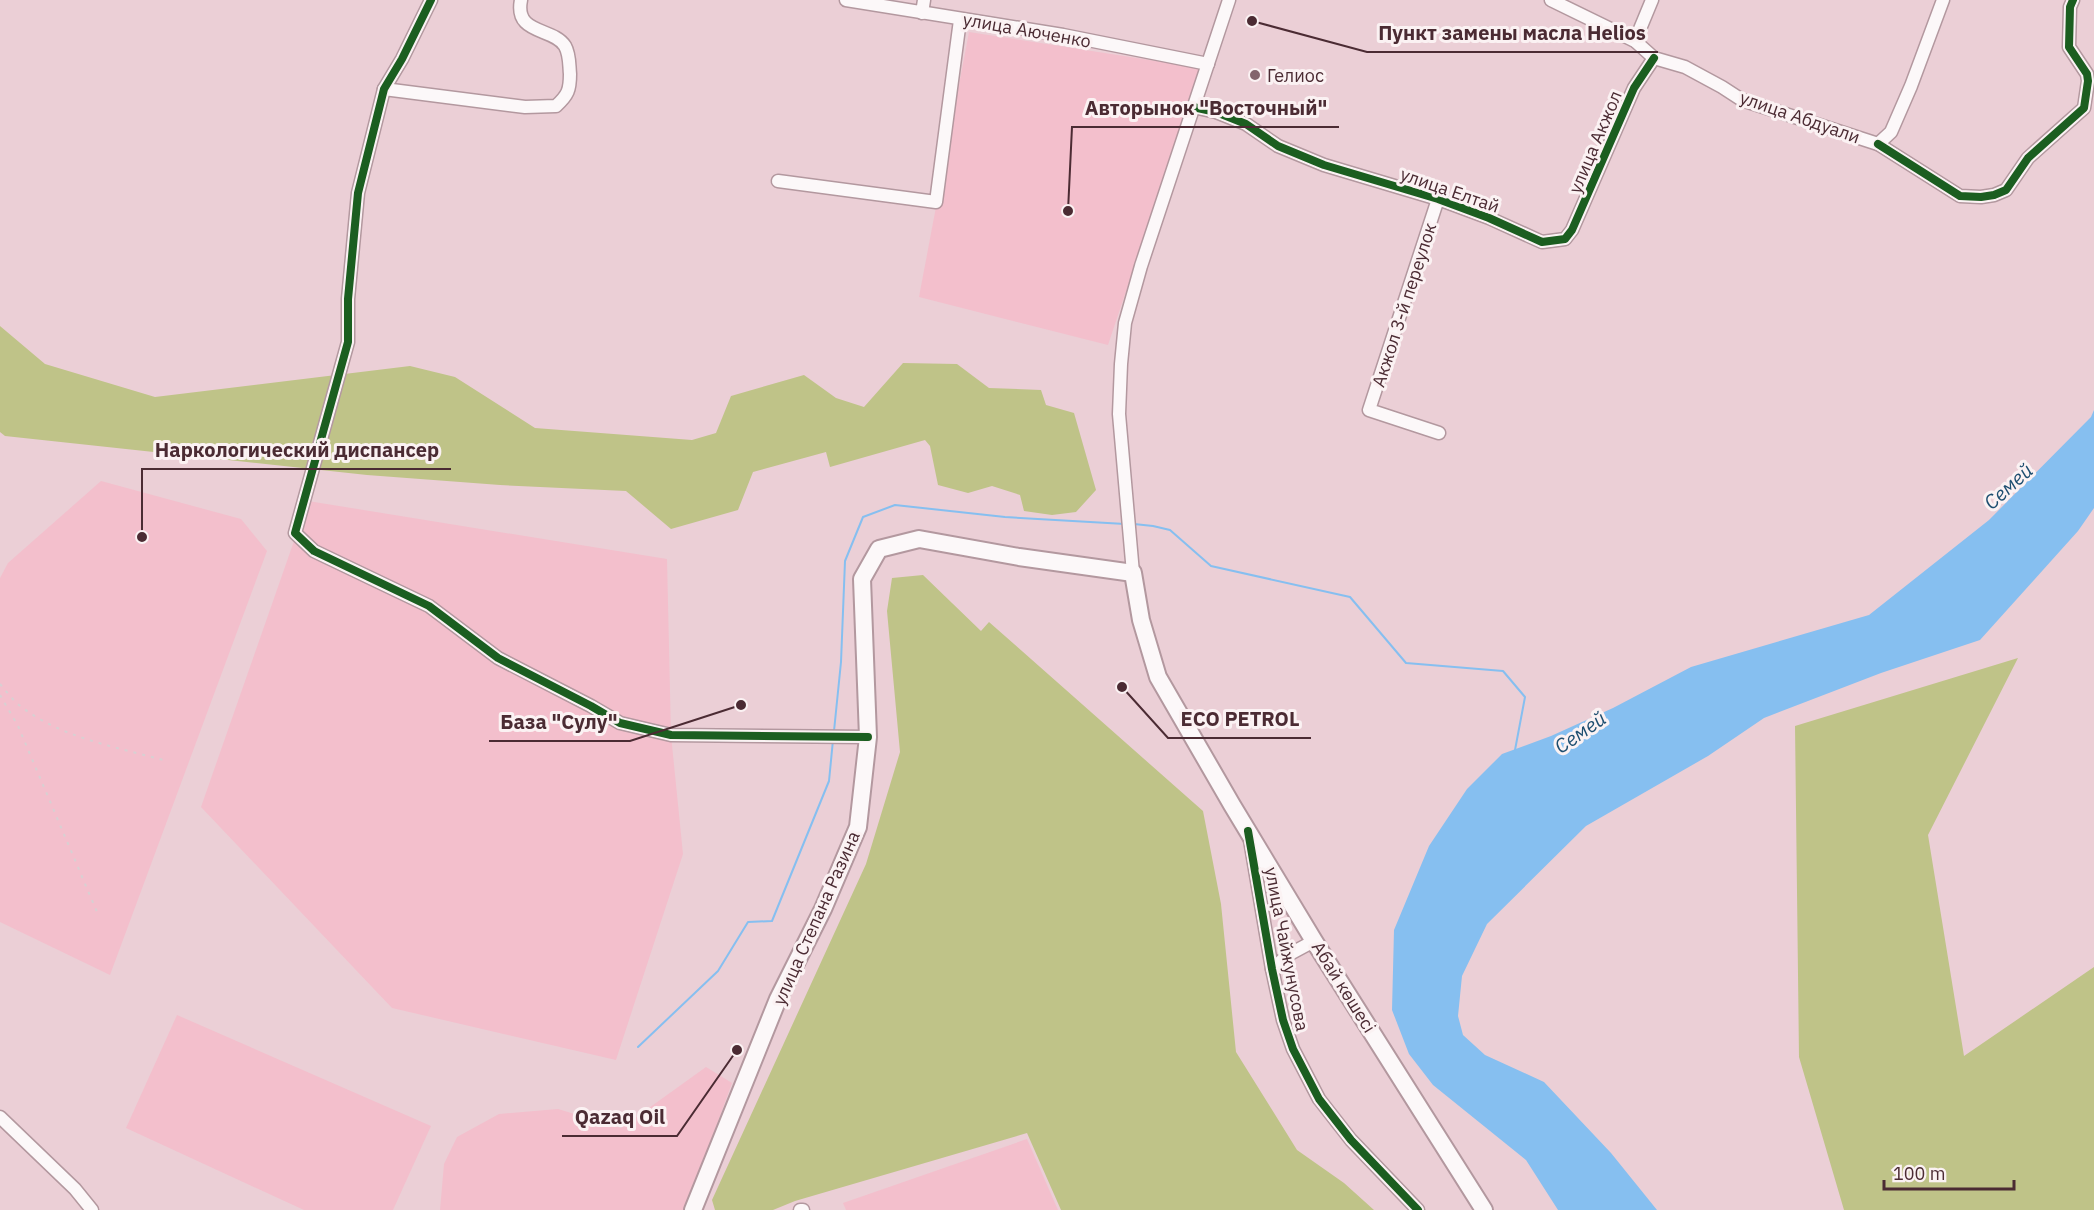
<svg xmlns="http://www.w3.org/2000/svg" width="2094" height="1210" font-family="'IBM Plex Sans',sans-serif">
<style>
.built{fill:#f3bfcc}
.green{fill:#bfc388}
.water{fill:#86bff0}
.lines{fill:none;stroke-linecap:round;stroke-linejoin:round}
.stream{stroke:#86bff0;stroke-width:2}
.minor-casing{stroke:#b3989f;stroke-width:15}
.major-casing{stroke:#b3989f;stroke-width:20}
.minor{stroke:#fcf8f9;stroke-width:12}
.major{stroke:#fcf8f9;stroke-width:16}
.rail{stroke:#d8d0d2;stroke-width:2;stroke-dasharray:3 6;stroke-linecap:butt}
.cycleway-casing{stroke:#fbf2f3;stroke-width:11}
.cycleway{stroke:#1b5e20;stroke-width:8}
.poi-dot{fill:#83646c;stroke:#fbf2f3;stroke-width:2}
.labels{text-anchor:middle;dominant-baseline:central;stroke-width:6;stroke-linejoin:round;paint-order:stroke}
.street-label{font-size:18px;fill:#4b2b33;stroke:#fbf2f3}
.poi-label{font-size:18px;fill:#4b2b33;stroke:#fbf2f3;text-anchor:start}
.water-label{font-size:20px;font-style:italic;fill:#1d4e70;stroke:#fbf2f3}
.leader{fill:none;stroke:#4b2b33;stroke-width:2}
.callout-dot{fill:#4b2b33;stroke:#fbf2f3;stroke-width:2}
.callout-label{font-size:20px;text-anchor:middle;font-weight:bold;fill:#4b2b33;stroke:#fbf2f3;stroke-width:6;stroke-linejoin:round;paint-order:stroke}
</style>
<rect width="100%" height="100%" fill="#ebcfd6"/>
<g class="built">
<path d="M969 32 1201 68 1108 345 919 297Z"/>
<path d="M101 481 241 519 267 551 110 975 0 922V578L8 563Z"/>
<path d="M308 501 667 559 671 735 683 854 616 1060 392 1008 201 807Z"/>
<path d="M177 1015 431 1126 393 1210H304L126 1128Z"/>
<path d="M706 1067 732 1083 686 1210H440L444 1164 457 1137 499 1114 558 1109 621 1128Z"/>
<path d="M1027 1139 1058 1210H846L843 1203Z"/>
</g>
<g class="green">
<path d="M0 326 45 364 155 397 410 366 455 377 535 428 692 440 716 433 731 396 804 375 836 398 864 407 903 363 957 364 989 388 1041 390 1046 405 1074 413 1096 490 1076 512 1052 515 1024 511 1020 495 992 486 968 493 938 485 930 446 925 440 830 467 826 452 753 472 738 510 671 529 626 491 500 485 367 475 5 436 0 432Z"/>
<path d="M923 575 981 631 989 622 1203 811 1221 904 1236 1052 1297 1150 1344 1183 1374 1210H1061L1027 1133 795 1201 773 1210H715L712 1200 866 864 900 752 887 611 892 578Z"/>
<path d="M2018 658 1928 835 1964 1056 2094 967V1210H1844L1799 1057 1795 726Z"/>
</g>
<path class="water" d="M2094 410V508L2078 531 1980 640 1881 673 1764 718 1708 756 1586 826 1487 924 1462 976 1458 1016 1463 1035 1485 1055 1544 1082 1611 1153 1657 1210H1558L1526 1160 1433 1085 1409 1054 1392 1010 1394 930 1429 846 1467 789 1502 754 1551 736 1613 708 1691 667 1869 615 1989 520 2091 417Z"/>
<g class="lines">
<g class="stream">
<path d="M1134 524 1153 526 1170 530 1211 566 1350 597 1406 663 1503 671 1525 697 1515 750"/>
<path d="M834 731 841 662 845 561 863 517 895 505 1005 517 1125 524"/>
<path d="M638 1047 718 971 748 922 772 921 829 781 833 740"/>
</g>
<g class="minor-casing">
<g id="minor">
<path d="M431 0 402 59 384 89 358 193 348 299V342L295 533 314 551 429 606 498 658 591 706 620 723 671 735 868 737"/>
<path d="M846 0 1063 35 1208 64"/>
<path d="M1551 0 1635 41 1654 58 1685 67 1722 87 1742 100 1878 144 1891 132 1911 86 1943 0"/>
<path d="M922 13 924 0"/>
<path d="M1635 41 1652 0"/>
<path d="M384 89 525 107 556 106C568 95 570 90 570 74 569 64 570 55 565 46 553 27 514 35 521 0"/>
<path d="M1193 107 1216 112 1246 124 1278 146 1324 165 1438 199 1489 218 1542 242 1565 239 1572 230 1634 88 1654 58"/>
<path d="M1878 144 1960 196 1981 197 1994 195 2006 190 2028 158 2084 108 2088 81 2087 74 2069 47 2070 7 2073 0"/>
<path d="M778 181 936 202 960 20"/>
<path d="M1438 199 1369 410 1439 433"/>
<path d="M1133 573 1119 414 1121 364 1125 323 1141 266 1229 0"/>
<path d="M1250 840 1272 969 1283 1020 1293 1049 1319 1099 1351 1140 1418 1210"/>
<path d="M1272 969 1288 955 1314 941"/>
<path d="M0 1117 75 1189 92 1210"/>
<path d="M800 1210H803"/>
</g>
</g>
<g class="major-casing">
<path id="major" d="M693 1210 778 999 823 909 858 827 868 737 862 579 879 549 919 539 1019 557 1133 573 1141 620 1158 677 1232 805 1314 941 1484 1210"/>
</g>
<use href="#minor" class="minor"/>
<use href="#major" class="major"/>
<g class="rail">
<path d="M0 684C6 691 12 699 19 705 60 738 117 747 167 761"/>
<path d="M0 695 18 726 97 912"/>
</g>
<g class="cycleway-casing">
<g id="cycleway">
<path d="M431 0 402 59 384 89 358 193 348 299V342L295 533 314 551 429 606 498 658 591 706 620 723 671 735 868 737"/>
<path d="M1193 107 1216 112 1246 124 1278 146 1324 165 1438 199 1489 218 1542 242 1565 239 1572 230 1634 88 1654 58"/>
<path d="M1878 144 1960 196 1981 197 1994 195 2006 190 2028 158 2084 108 2088 81 2087 74 2069 47 2070 7 2073 0"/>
<path d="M1248 831 1272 969 1283 1020 1293 1049 1319 1099 1351 1140 1418 1210"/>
</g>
</g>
<use href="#cycleway" class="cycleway"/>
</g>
<circle class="poi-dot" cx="1255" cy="75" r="6"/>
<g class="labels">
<g class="street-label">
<text transform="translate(1027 30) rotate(10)">улица Аюченко</text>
<text transform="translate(1800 117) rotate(19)">улица Абдуали</text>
<text transform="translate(1595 142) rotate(-67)">улица Акжол</text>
<text transform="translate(1450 190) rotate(19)">улица Елтай</text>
<text transform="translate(1404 305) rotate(-72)">Акжол 3-й переулок</text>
<text transform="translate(816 918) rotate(-66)">улица Степана Разина</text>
<text transform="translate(1287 949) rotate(79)">улица Чайжунусова</text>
<text transform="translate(1344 987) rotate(58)">Абай көшесі</text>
</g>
<g class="poi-label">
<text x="1267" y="75">Гелиос</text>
</g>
<g class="water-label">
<text transform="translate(2008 486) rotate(-42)">Семей</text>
<text transform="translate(1580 732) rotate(-35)">Семей</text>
</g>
</g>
<path class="leader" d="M1252 21L1367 52H1658M1068 211L1072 127H1339M142 537L142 469H451M1122 687L1168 738H1311M741 705L630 741H489M737 1050L677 1136H562"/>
<g class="callout-dot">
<circle cx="1252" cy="21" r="6"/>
<circle cx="1068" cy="211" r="6"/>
<circle cx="142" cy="537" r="6"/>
<circle cx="1122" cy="687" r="6"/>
<circle cx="741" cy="705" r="6"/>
<circle cx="737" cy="1050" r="6"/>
</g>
<g class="callout-label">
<text x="1512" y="40">Пункт замены масла Helios</text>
<text x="1206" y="115">Авторынок "Восточный"</text>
<text x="297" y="457">Наркологический диспансер</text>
<text x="1240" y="726">ECO PETROL</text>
<text x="559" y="729">База "Сулу"</text>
<text x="620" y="1124">Qazaq Oil</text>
</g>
<path d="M1884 1180v9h130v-9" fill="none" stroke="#4b2b33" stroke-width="3"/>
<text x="1893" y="1180" font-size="18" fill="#4b2b33" stroke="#fbf2f3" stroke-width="4.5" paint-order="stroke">100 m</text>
</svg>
